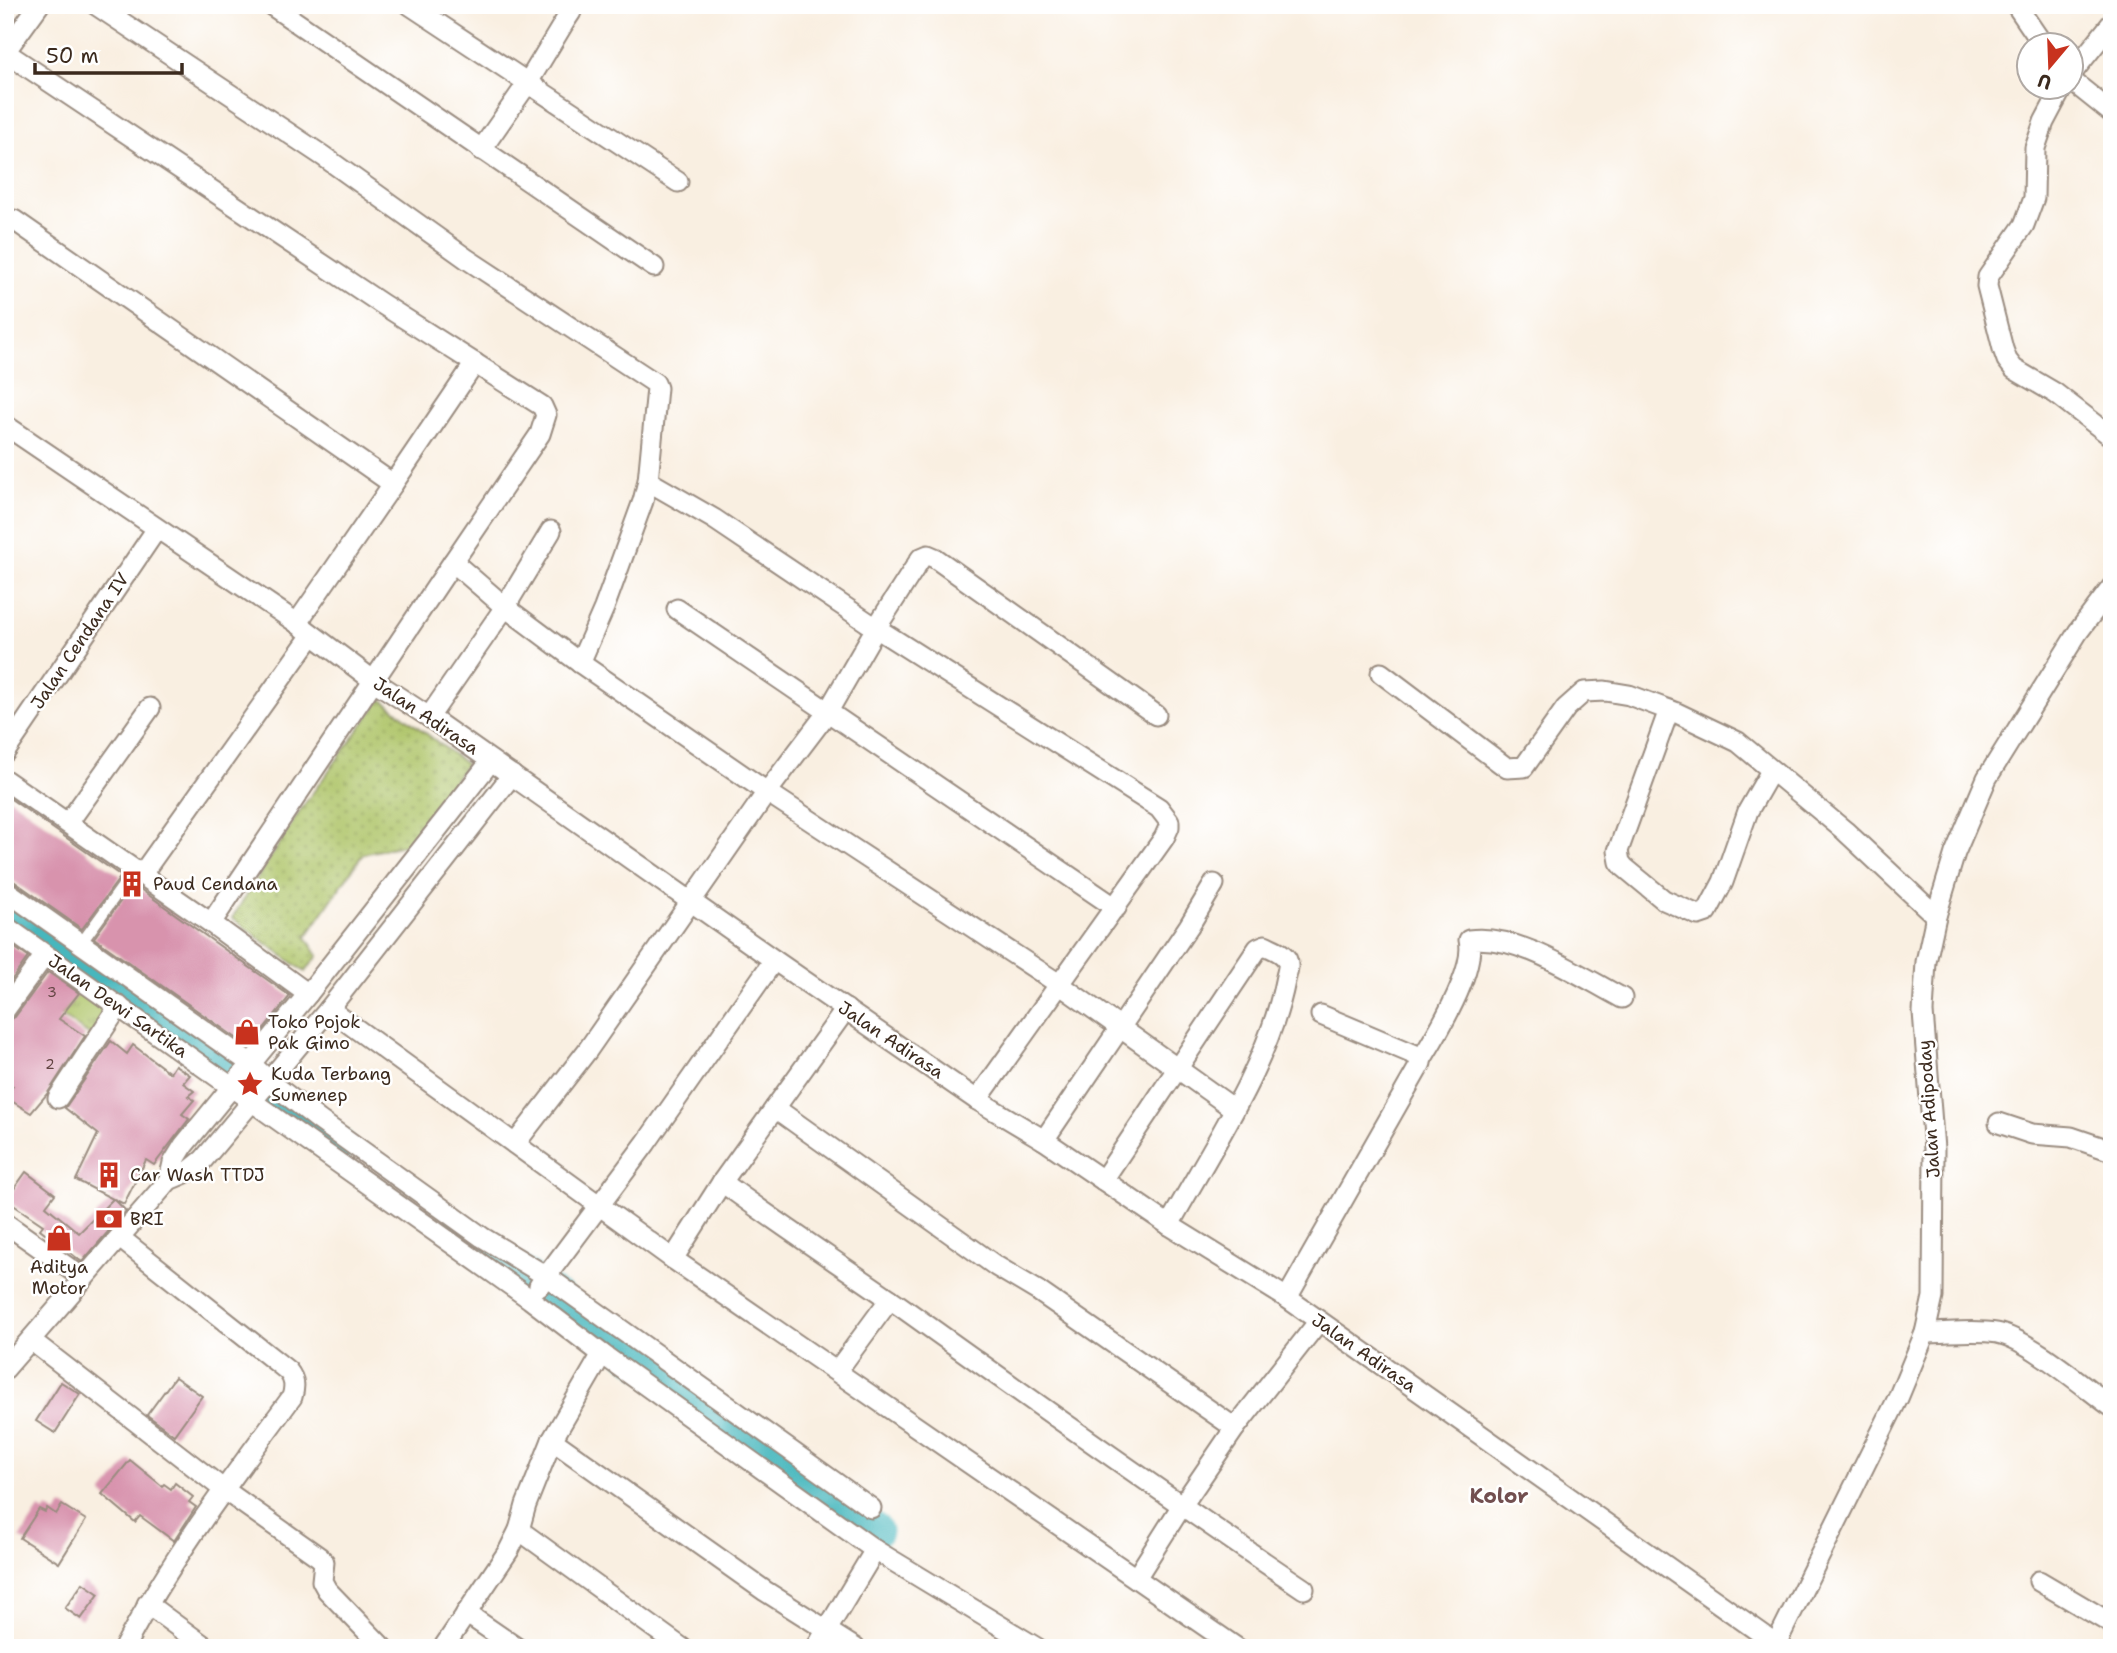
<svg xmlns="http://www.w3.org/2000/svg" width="2117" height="1653" font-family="'Shantell Sans',sans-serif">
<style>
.grass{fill:url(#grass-tufts);stroke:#747743;stroke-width:2}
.park{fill:url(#park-dots);stroke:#747743;stroke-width:2}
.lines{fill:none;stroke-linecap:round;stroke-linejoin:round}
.river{stroke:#47b7bd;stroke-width:35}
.building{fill:#d893ad}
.lane-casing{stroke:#9a8c80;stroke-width:13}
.street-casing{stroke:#9a8c80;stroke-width:23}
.lane{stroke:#fff;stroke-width:10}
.street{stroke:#fff;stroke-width:19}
.labels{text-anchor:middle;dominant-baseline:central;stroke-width:5;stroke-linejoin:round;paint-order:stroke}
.number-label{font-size:14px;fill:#624442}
.street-label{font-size:18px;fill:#3b2a1e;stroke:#fff}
.poi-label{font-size:18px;fill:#3b2a1e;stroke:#fff;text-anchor:start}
.quarter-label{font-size:21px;font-weight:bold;fill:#724f50;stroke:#fff}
</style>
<defs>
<pattern id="grass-tufts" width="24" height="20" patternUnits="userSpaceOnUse" patternTransform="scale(1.75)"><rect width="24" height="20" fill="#aec468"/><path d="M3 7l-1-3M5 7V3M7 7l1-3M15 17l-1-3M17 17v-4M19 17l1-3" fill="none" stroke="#8f9f55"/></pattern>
<pattern id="park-dots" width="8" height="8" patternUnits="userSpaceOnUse" patternTransform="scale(1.75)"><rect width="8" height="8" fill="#aec468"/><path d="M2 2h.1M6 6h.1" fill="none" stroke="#8f9f55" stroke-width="1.8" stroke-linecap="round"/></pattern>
</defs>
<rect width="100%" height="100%" fill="#fff"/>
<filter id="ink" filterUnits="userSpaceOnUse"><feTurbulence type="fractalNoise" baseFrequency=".0143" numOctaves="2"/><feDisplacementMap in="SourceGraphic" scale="14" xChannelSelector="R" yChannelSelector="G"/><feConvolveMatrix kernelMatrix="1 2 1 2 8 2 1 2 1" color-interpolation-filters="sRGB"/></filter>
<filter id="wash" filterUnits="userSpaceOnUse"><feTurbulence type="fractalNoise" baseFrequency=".00686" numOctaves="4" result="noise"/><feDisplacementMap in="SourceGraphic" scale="28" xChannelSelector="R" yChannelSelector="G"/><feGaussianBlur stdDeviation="1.57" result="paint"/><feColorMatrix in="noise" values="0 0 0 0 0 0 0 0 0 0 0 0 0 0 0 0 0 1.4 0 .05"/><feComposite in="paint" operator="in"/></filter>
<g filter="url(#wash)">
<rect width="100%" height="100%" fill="#f9efe1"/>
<path class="grass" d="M82 988 111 1009 92 1037 61 1016Z"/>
<path class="park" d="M381 699 466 764 407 844 363 854 306 937 318 956 305 972 232 918 301 809Z"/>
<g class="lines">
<g class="river">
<path d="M5 911 233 1067"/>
<path d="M270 1096 338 1145"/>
<path d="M458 1230 552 1295 875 1531"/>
</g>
</g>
<g id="blocks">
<g class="building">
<path d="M5 795 121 876 82 929 12 880 5 878Z"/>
<path d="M133 884 290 996 249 1047 94 938Z"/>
<path d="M5 941 28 957 5 989Z"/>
<path d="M48 972 79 993 59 1019 85 1036 47 1094 31 1113 5 1097 13 1086 5 1081V1022L15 1017Z"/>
<path d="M111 1041 127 1054 133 1045 170 1073 175 1065 190 1075 183 1083 194 1091 188 1096 194 1100 182 1114 189 1119 154 1165 146 1160 124 1204 114 1199 126 1211 82 1262 40 1229 43 1225 6 1200 26 1172 55 1194 46 1206 79 1233 113 1199 76 1180 98 1134 65 1108Z"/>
<path d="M175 1377 202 1396 174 1435 147 1415Z"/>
<path d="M61 1382 80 1394 55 1433 36 1421Z"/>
<path d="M130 1460 162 1486 164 1484 171 1489 175 1483 193 1497 189 1502 196 1507 174 1541 140 1516 135 1522 102 1494Z"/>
<path d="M62 1505 86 1520 59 1563 20 1538 39 1509 45 1512 47 1508 56 1514Z"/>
<path d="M83 1583 99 1594 81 1619 65 1608Z"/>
</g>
</g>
</g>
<g filter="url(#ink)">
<use href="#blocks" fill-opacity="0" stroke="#9a8c80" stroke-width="2"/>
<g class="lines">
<g class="lane-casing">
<path id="lane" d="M82 942 135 869"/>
</g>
<g class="street-casing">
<g id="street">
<path d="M39 5 5 52 382 304 542 406 546 415 540 434 453 562"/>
<path d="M96 5 323 156 467 259 655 383 657 388 648 481 643 501 604 608 580 663"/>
<path d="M271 5 654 267"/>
<path d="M410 5 678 182"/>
<path d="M2016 5 2044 46"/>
<path d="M2072 73 2112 23"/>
<path d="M2072 81 2112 113"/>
<path d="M2062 88 2044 122 2035 148 2034 198 2024 225 1988 277 1987 286 2003 349 2007 360 2014 369 2055 393 2112 437"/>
<path d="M481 150 527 84 565 21 571 12 570 5"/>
<path d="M14 220 393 484 297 623"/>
<path d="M5 425 297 623 374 681 429 717 774 960 977 1100 1044 1140 1169 1225 1287 1298 1782 1648"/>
<path d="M648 481 714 519 876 628 1159 808 1169 821V827L1164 838 977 1100"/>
<path d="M393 484 475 363"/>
<path d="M677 609 1116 908"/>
<path d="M1381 673 1507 768 1524 767 1566 708 1584 692 1605 691 1629 695 1677 713 1738 742 1845 831 1936 916"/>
<path d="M1669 710 1618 851 1620 862 1624 867 1664 900 1698 915 1707 912 1723 882 1748 811 1771 771"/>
<path d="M429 717 505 607 551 531"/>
<path d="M5 752 156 530"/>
<path d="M5 780 211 923 308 994"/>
<path d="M68 823 150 708"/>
<path d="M142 874 312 635"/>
<path d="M5 890 250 1063 269 1081 319 1120 482 1237 546 1276 871 1508"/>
<path d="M211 923 453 562 505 607 580 663 767 792 1059 984 1234 1109"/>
<path d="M5 926 530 1299 602 1354 875 1550 1037 1648"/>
<path d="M329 1009 673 1259 1237 1648"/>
<path d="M5 1010 45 955"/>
<path d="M1421 1060C1437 1034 1476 970 1469 940 1518 933 1580 976 1622 998"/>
<path d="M58 1098 119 1006"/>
<path d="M775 1108 996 1266 1038 1291 1235 1428"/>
<path d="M1999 1123 2032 1134 2071 1137 2112 1151"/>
<path d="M1044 1140 1189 926 1214 884"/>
<path d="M515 1144 587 1051 767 792 827 713 876 628 921 558 928 555 935 558 1156 715"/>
<path d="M169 1180 173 1163 184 1145 308 994 491 761"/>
<path d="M1103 1180 1258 948 1265 945C1272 949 1283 952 1287 960 1290 966 1286 975 1285 981 1269 1064 1210 1151 1169 1225"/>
<path d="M722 1182C780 1225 840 1264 900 1306 1034 1402 1167 1497 1304 1589"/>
<path d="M5 1223 83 1278"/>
<path d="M120 1238 288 1371C295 1380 295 1387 292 1397 232 1478 171 1558 124 1648"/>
<path d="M673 1259 722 1182 846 1009"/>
<path d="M539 1286 646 1143 774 960"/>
<path d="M1287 1298 1421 1063 1418 1056 1321 1015"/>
<path d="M1925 1333C1948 1333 1974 1329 1997 1333 2029 1339 2084 1387 2112 1407"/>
<path d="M32 1341 223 1489 319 1557 324 1562 322 1581 327 1590 383 1648"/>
<path d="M5 1369 169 1180 188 1172 203 1160 329 1009 512 775"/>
<path d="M837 1371 890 1299"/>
<path d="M552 1440 765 1591 855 1648"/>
<path d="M519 1530 682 1648"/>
<path d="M1136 1578 1181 1507 1235 1428 1319 1321"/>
<path d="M2039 1581 2112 1624"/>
<path d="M147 1604 207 1648"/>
<path d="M466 1613 517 1648"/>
<path d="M1776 1644 1898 1398 1925 1333 1933 1297 1934 1149 1923 1012 1926 962 1936 916 1955 853 1987 778 2078 632 2112 587"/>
<path d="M443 1648 509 1550 519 1530 526 1505 552 1440 602 1354"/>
<path d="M816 1648 875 1550"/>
</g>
</g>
<use href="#lane" class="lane"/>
<use href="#street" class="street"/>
</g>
</g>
<defs>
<g id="building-bare" transform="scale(2.1)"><path d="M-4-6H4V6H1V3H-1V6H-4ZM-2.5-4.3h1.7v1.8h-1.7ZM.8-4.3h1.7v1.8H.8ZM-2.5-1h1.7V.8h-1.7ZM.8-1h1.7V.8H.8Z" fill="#c8321e" stroke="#fff" stroke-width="2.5" paint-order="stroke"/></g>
<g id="shop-bare" transform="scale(2.1)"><path d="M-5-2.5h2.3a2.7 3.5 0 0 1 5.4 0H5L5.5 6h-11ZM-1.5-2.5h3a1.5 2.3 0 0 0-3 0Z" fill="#c8321e" stroke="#fff" stroke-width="2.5" paint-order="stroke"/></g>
<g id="sight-bare" transform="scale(2.1)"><path d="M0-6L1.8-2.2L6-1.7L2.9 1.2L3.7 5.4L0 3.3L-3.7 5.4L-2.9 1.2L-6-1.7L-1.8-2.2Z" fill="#c8321e" stroke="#fff" stroke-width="2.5" paint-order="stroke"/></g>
<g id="bank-bare" transform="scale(2.1)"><path d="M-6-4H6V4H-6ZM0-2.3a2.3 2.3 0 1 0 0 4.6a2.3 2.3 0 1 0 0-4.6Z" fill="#c8321e" stroke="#fff" stroke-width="2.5" paint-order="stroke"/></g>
</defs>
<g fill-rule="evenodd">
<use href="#building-bare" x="132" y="884"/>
<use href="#shop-bare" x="247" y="1032"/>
<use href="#sight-bare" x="250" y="1084"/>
<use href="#building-bare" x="109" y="1175"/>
<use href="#bank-bare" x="109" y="1219"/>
<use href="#shop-bare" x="59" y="1238"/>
</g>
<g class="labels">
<g class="number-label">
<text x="52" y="992">3</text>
<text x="50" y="1064">2</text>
</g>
<g class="street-label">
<text transform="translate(80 641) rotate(-56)">Jalan Cendana IV</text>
<text transform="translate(426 716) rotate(34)">Jalan Adirasa</text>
<text transform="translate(118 1006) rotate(35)">Jalan Dewi Sartika</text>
<text transform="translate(891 1040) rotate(34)">Jalan Adirasa</text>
<text transform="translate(1929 1109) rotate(-94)">Jalan Adipoday</text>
<text transform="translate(1364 1353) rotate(35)">Jalan Adirasa</text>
</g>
<g class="poi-label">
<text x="153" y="884">Paud Cendana</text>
<text x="268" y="1022">Toko Pojok<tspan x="268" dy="21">Pak Gimo</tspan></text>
<text x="271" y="1074">Kuda Terbang<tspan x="271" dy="21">Sumenep</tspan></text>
<text x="130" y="1175">Car Wash TTDJ</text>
<text x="130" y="1219">BRI</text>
<text x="59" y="1267" text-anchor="middle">Aditya<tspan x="59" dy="21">Motor</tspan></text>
</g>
<g class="quarter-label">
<text x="1499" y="1496">Kolor</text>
</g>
</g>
<rect width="2117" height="1653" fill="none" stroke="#fff" stroke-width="28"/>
<g transform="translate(2050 66) rotate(199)"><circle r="33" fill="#ffffff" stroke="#b1aaa5" stroke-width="2"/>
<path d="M0-5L12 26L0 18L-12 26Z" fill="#c8321e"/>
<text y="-10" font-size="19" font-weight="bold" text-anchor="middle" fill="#3b2a1e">U</text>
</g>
<path d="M35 63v10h147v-10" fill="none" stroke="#3b2a1e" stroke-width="3.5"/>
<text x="46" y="63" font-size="21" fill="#3b2a1e" stroke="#ffffff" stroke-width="5" paint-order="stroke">50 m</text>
</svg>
